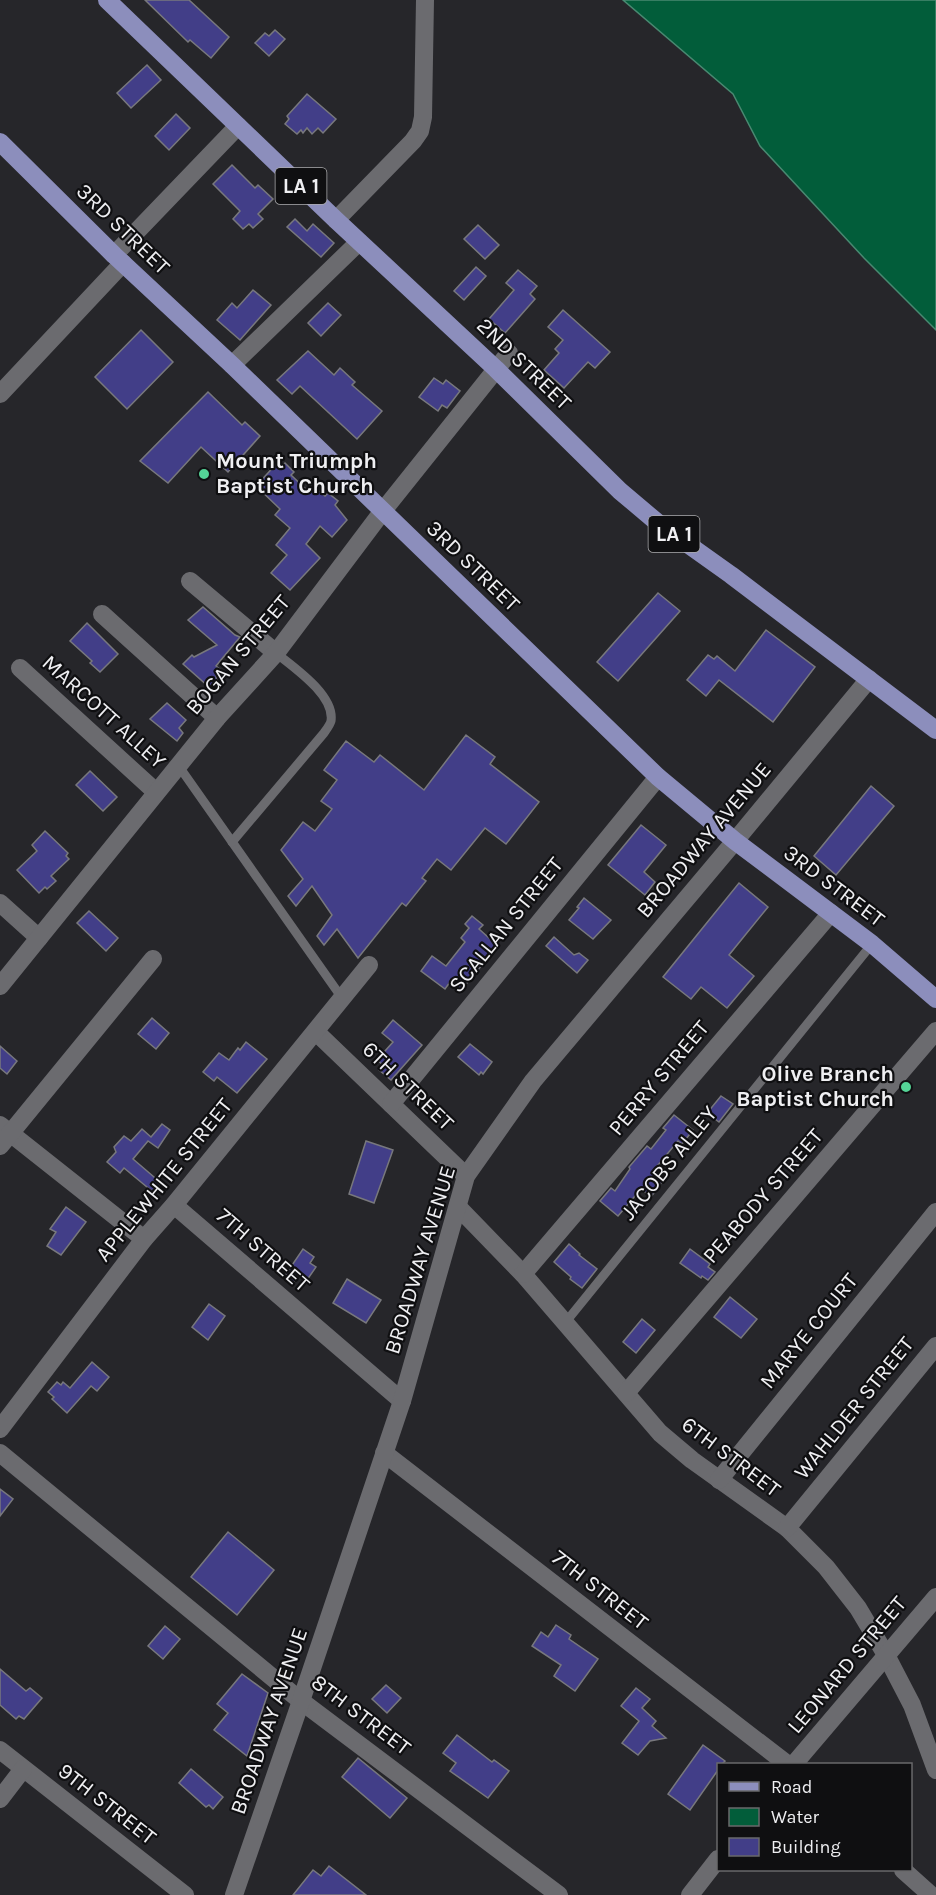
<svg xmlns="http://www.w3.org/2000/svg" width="936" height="1895" font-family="Karla,sans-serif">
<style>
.water{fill:#025d3a;stroke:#498971;stroke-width:1.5}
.building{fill:#423e88;stroke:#78787d;stroke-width:1.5}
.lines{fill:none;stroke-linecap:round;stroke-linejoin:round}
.lane{stroke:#6b6b6f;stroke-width:9}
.street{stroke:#6b6b6f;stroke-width:18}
.secondary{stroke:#6b6b6f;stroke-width:18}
.primary{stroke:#8c8ebc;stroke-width:18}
.poi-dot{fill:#54d396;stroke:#0f0f11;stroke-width:2}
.labels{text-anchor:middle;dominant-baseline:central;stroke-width:4.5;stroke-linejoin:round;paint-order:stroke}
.shield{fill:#0f0f11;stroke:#acacae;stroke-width:1.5}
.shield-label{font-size:21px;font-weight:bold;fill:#efeff2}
.street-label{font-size:22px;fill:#efeff2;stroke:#0f0f11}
.poi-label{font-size:22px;font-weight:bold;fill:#efeff2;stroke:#0f0f11;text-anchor:start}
</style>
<rect width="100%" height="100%" fill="#26262a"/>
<path class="water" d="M623 0H936V330L864 258 760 146 733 94Z"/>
<g class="building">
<path d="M145 0H189L229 37 211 58 190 40 188 42Z"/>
<path d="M275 30 285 39 269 56 255 43 265 33 269 36Z"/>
<path d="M147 65 161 80 131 108 117 93Z"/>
<path d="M307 94 336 119 323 133 318 128 312 134 307 128 303 133 301 130 297 134 285 124 289 119 287 116Z"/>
<path d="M176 114 190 128 169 150 155 136Z"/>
<path d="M232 165 255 188 258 185 273 199 258 214 263 219 253 228 249 224 243 229 233 219 240 211 213 184Z"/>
<path d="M295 219 307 231 313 224 334 243 321 257 287 227Z"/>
<path d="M478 225 499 245 485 259 464 239Z"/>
<path d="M476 267 486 276 464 300 454 291Z"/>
<path d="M518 270 537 286 530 294 535 299 505 333 489 319 514 290 506 283Z"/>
<path d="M253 290 271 305 240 340 217 320 232 303 237 308Z"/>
<path d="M328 303 341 315 321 336 308 323Z"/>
<path d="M563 310 610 352 595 368 588 362 564 388 544 370 559 353 555 349 563 340 548 327Z"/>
<path d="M141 330 173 362 127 409 95 377Z"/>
<path d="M308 351 334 375 340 368 355 382 352 385 382 411 357 439 300 386 292 394 277 380Z"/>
<path d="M434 378 443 384 446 380 460 391 447 408 442 405 438 411 419 397Z"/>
<path d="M208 392 242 425 245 422 260 436 228 472 201 447 168 483 140 461Z"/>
<path d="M278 462 282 466 285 463 294 472 291 475 309 492 314 487 325 496 328 493 338 501 335 505 347 520 332 537 320 526 306 544 320 558 290 590 271 573 287 555 276 545 290 528 275 515 280 509 256 486Z"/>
<path d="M658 593 680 611 618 681 597 662Z"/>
<path d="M203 607 235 635 240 637 216 666 221 670 216 675 217 681 209 687 183 664 192 655 194 657 217 645 188 620Z"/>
<path d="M87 623 118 654 100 672 90 663 92 661 70 641Z"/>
<path d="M766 630 815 667 773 722 719 680 706 696 687 680 708 655 714 659 717 656 735 671Z"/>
<path d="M167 703 186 720 179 728 183 733 177 741 150 719Z"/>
<path d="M466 735 495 757 490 764 539 802 506 844 485 828 451 870 437 859 422 878 426 881 406 906 402 903 358 958 337 929 324 945 317 936 332 915 312 886 296 906 288 896 303 879 281 850 303 822 315 831 332 809 321 801 337 780 324 770 346 741 374 762 380 755 424 790Z"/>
<path d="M90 771 117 797 103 811 76 785Z"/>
<path d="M871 786 894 806 836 875 814 856Z"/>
<path d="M641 825 666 845 644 872 655 882 645 895 608 865Z"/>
<path d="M45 831 68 853 66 856 69 859 51 876 56 881 47 889 45 887 39 893 17 870 37 851 32 845Z"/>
<path d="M739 883 768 907 729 955 754 976 727 1008 701 987 691 999 663 977Z"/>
<path d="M584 898 611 920 593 939 569 920 579 908 577 907Z"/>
<path d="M89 911 118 938 106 951 77 923Z"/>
<path d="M472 916 483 925 479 929 498 946 461 990 450 982 445 989 421 971 432 956 446 966 465 942 461 938 469 928 465 924Z"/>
<path d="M554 937 574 955 579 953 588 960 577 973 546 946Z"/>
<path d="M152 1018 169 1033 156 1049 138 1034Z"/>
<path d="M393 1020 422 1045 391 1080 379 1070 383 1065 377 1060 393 1042 382 1033Z"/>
<path d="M246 1042 267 1059 237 1093 217 1077 214 1081 203 1072 219 1053 229 1060 238 1048 240 1050Z"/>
<path d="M470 1044 492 1062 483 1074 481 1072 479 1075 458 1057Z"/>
<path d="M0 1046 17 1061 7 1074 0 1068Z"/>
<path d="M721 1096 733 1104 719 1122 707 1113Z"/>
<path d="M674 1115 693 1130 682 1144 678 1141 653 1171 664 1179 651 1197 641 1189 618 1216 600 1201 611 1188 615 1191 630 1169 629 1167 647 1146 651 1149 666 1130 663 1128Z"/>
<path d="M162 1124 170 1130 158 1148 148 1141 133 1159 161 1183 153 1192 124 1168 120 1173 107 1162 116 1152 114 1147 124 1136 131 1141 142 1129 151 1137Z"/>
<path d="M366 1141 393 1150 374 1203 349 1194Z"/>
<path d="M66 1207 86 1222 61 1255 47 1246 56 1232 50 1229Z"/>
<path d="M569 1244 580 1254 579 1255 597 1269 582 1288 570 1279 571 1277 554 1262Z"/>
<path d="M303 1249 314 1257 310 1263 316 1267 307 1280 299 1274 293 1283 284 1277Z"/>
<path d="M690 1249 710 1264 708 1267 715 1272 708 1280 702 1276 701 1278 680 1263Z"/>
<path d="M347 1279 381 1300 366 1323 333 1303Z"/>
<path d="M730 1297 757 1319 741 1338 714 1317Z"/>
<path d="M209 1304 225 1316 208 1340 192 1327Z"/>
<path d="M642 1319 655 1330 636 1353 623 1342Z"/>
<path d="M92 1362 109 1377 97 1391 91 1386 67 1413 52 1399 54 1397 48 1392 57 1382 61 1385 63 1382 70 1388Z"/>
<path d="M0 1489 13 1499 0 1516Z"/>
<path d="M228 1532 274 1570 237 1615 191 1577Z"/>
<path d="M556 1625 571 1635 569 1639 598 1659 575 1691 554 1676 561 1665 532 1646 541 1632 548 1637Z"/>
<path d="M165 1626 180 1639 163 1659 148 1646Z"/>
<path d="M0 1669 26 1691 30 1688 42 1698 24 1719 19 1716 16 1719 0 1705Z"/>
<path d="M242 1674 268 1693 247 1756 214 1730 228 1713 217 1704Z"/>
<path d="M386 1685 401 1698 387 1713 372 1699Z"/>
<path d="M636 1688 650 1699 642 1708 656 1721 652 1726 666 1738 650 1741 638 1755 622 1743 639 1721 621 1706Z"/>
<path d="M457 1735 492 1762 494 1760 509 1771 488 1798 450 1771 456 1763 443 1753Z"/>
<path d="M703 1745 725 1761 722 1764H718V1770L690 1810 668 1794Z"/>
<path d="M358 1758 407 1798 390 1818 342 1777Z"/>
<path d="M191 1769 223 1797 213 1809 209 1805 206 1807 179 1783Z"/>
<path d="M329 1866 366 1895H293L313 1870 321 1876Z"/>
</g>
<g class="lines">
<g class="lane">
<path d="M178 765 342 998"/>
<path d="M232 842 324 733C326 730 330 725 331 721 335 695 293 667 276 653"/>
<path d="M565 1323 872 944"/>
</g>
<g class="street">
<path d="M336 220 413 141 420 131 423 117 425 0"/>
<path d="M114 255 238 126"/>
<path d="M232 365 359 242"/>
<path d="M0 394 123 263"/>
<path d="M190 581 276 653"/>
<path d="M102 614 217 718"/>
<path d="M20 668 156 792"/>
<path d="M0 903 39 938"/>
<path d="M0 986 217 718 276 653 382 512 509 353"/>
<path d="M316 1032 466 1176"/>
<path d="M391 1104 658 777"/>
<path d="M0 1125 144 1239"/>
<path d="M0 1146 153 959"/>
<path d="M174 1205 402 1401"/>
<path d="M458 1207 523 1274 660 1433 692 1460 787 1528 826 1567 858 1608 886 1655 912 1705 936 1770"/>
<path d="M523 1274 831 913"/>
<path d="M626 1393 936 1031"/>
<path d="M0 1429 144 1239 174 1205 369 965"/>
<path d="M0 1453 301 1701 559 1895"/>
<path d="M384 1453 787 1764"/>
<path d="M719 1480 936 1212"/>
<path d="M787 1528 936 1346"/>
<path d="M0 1750 185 1895"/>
<path d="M794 1764 936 1597"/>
<path d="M0 1799 23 1769"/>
<path d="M903 1870 931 1895"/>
<path d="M690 1895 718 1859"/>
</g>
<path class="secondary" d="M234 1895 301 1701 402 1401 466 1176 533 1081 735 841 869 679"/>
<g class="primary">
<path d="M107 0 336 220 496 369 620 491 658 523 731 575 936 730"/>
<path d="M0 142 114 255 232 365 658 777 735 841 872 944 936 999"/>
</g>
</g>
<g class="poi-dot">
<circle cx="204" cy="474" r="6"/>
<circle cx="906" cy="1087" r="6"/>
</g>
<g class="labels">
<g class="shield">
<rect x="275.5" y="168" width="51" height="36" rx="4.5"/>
<rect x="648.5" y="516" width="51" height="36" rx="4.5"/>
</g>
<g class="shield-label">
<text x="301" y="186">LA 1</text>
<text x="674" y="534">LA 1</text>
</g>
<g class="street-label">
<text transform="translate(123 229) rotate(44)">3RD STREET</text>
<text transform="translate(524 364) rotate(44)">2ND STREET</text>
<text transform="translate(473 566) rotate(44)">3RD STREET</text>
<text transform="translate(238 655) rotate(-50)">BOGAN STREET</text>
<text transform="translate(104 712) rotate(42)">MARCOTT ALLEY</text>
<text transform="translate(704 840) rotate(-50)">BROADWAY AVENUE</text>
<text transform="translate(834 886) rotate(37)">3RD STREET</text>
<text transform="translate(506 925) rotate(-51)">SCALLAN STREET</text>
<text transform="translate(659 1078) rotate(-50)">PERRY STREET</text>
<text transform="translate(408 1086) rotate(44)">6TH STREET</text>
<text transform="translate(669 1163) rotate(-51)">JACOBS ALLEY</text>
<text transform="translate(164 1180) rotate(-51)">APPLEWHITE STREET</text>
<text transform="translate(763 1196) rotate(-49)">PEABODY STREET</text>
<text transform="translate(263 1250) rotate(41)">7TH STREET</text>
<text transform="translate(420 1260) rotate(-73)">BROADWAY AVENUE</text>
<text transform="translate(809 1331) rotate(-51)">MARYE COURT</text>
<text transform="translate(854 1408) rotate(-51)">WAHLDER STREET</text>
<text transform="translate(731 1457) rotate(37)">6TH STREET</text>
<text transform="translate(600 1590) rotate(38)">7TH STREET</text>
<text transform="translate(847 1665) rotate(-50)">LEONARD STREET</text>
<text transform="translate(361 1715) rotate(37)">8TH STREET</text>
<text transform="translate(269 1721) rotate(-71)">BROADWAY AVENUE</text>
<text transform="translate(107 1804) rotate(38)">9TH STREET</text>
</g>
<g class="poi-label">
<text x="216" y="461">Mount Triumph<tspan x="216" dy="25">Baptist Church</tspan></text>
<text x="894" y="1074" text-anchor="end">Olive Branch<tspan x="894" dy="25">Baptist Church</tspan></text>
</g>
</g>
<rect x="717" y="1763" width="195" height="108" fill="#0f0f11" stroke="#69696b" stroke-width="1.5"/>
<rect x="729" y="1782" width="30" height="9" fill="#8c8ebc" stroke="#69696b" stroke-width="1.5"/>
<text x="771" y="1793" font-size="18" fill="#efeff2">Road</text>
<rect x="729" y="1808" width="30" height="18" fill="#025d3a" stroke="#69696b" stroke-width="1.5"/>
<text x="771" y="1823" font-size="18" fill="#efeff2">Water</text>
<rect x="729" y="1838" width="30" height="18" fill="#423e88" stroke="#69696b" stroke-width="1.5"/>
<text x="771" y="1853" font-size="18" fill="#efeff2">Building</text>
</svg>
